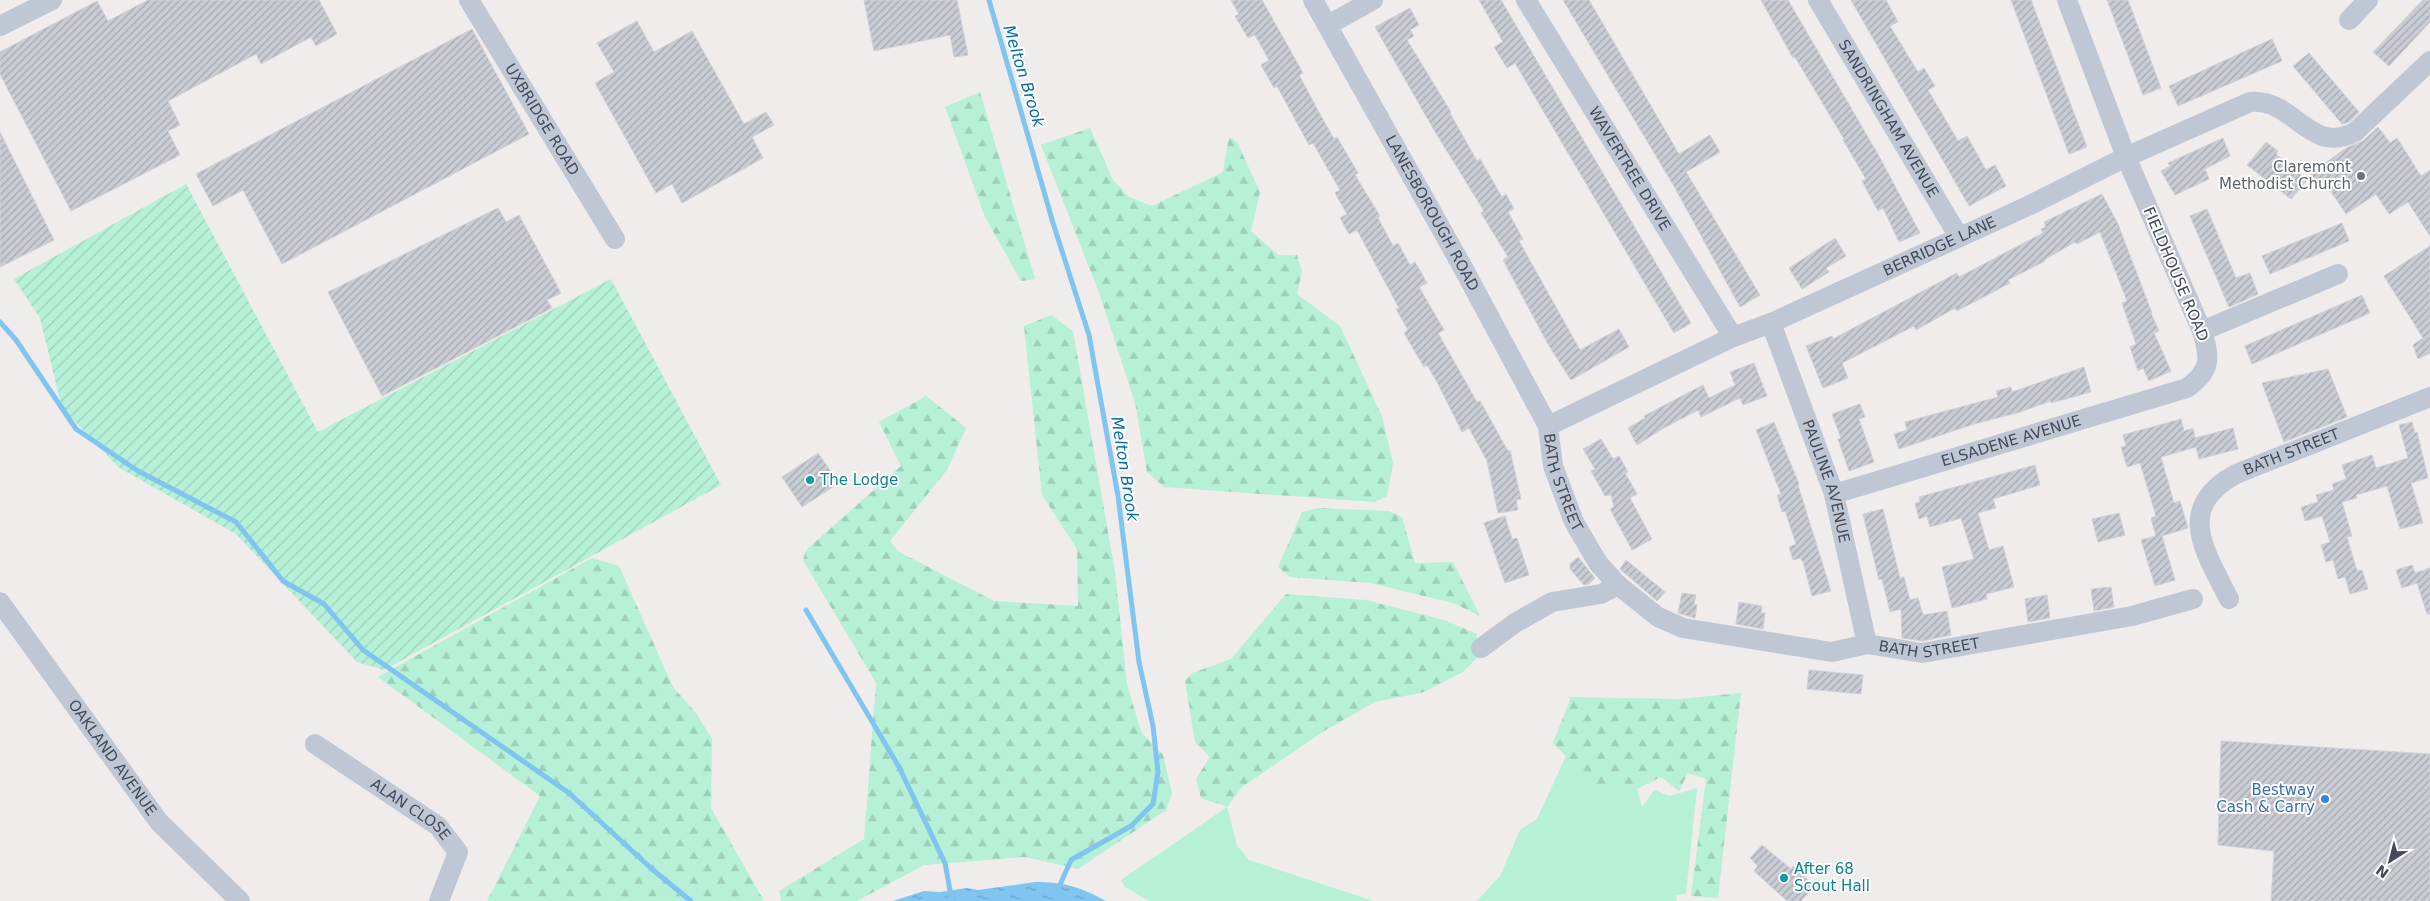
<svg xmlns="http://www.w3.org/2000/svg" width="2430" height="901" font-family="'DejaVu Sans',sans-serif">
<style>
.grass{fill:#b5f0d7}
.forest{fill:url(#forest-firs)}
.garden{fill:url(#garden-furrows)}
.water{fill:url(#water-ripples)}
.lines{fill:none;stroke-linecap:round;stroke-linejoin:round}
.stream{stroke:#80c4f0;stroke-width:5}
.building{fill:url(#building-hatch);stroke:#cfd0d8}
.minor{stroke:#c0c7d4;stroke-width:20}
.worship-dot{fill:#6b7280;stroke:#fff;stroke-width:2}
.culture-dot{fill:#0f9aa8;stroke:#fff;stroke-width:2}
.shop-dot{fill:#3f7fe0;stroke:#fff;stroke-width:2}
.labels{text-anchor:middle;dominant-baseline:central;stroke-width:4;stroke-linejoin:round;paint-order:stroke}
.street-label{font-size:15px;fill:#434b5a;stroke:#fff}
.worship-label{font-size:15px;fill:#5b616d;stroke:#fff;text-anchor:end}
.culture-label{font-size:15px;fill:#0d838f;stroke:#fff;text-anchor:start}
.shop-label{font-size:15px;fill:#366cbe;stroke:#fff;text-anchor:end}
.water-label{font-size:16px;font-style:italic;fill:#046aab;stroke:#fff}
</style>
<defs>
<pattern id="forest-firs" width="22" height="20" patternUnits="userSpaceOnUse" patternTransform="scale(1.25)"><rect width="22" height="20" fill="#b5f0d7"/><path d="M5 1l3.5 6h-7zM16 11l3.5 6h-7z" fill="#9dcfbb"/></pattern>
<pattern id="garden-furrows" width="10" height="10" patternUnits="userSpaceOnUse" patternTransform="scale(1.25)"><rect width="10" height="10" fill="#b5f0d7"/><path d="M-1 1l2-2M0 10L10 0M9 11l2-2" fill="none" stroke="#9dcfbb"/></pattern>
<pattern id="water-ripples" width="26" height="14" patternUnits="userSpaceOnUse" patternTransform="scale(1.25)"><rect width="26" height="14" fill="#80c4f0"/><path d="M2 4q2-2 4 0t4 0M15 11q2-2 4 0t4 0" fill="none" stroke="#6aa1c5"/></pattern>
<pattern id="building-hatch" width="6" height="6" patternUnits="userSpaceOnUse" patternTransform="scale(1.25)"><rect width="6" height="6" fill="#caccd4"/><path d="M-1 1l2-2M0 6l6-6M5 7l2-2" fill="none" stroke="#a6a8af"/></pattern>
</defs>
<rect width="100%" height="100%" fill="#efeceb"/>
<g class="grass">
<path d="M1566 756 1595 786 1637 789 1642 807 1654 790 1670 796 1697 788 1686 894 1675 895 1677 901H1477L1500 876 1520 830 1537 819Z"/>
<path d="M1227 807 1237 846 1249 860 1374 901H1149L1125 887 1121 880Z"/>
</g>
<g class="forest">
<path d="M980 92 1035 279 1021 281 985 217 945 107Z"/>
<path d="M1090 128 1113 180 1129 197 1152 206 1223 172 1229 137 1237 142 1260 192 1251 231 1278 255H1297L1302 271 1297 294 1340 326 1382 416 1393 463 1387 496 1375 502 1164 487 1147 472 1135 403 1100 295 1041 145Z"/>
<path d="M1051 315 1073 331 1115 572 1127 684 1141 732 1163 755 1172 793 1166 810 1078 869 1025 857 924 865 857 901H781L779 891 864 839 876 683 803 560 806 550 901 466 879 422 926 396 966 428 947 470 890 541 899 552 994 601 1078 606 1077 549 1042 495 1024 326Z"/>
<path d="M1318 508 1389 511 1402 517 1415 563 1453 562 1480 616 1453 603 1370 583 1290 577 1278 567 1302 512Z"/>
<path d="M592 558 619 566 673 687 696 713 712 739 711 808 764 901H487L540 796 378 677Z"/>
<path d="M1286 594 1366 600 1444 620 1477 634V658L1463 672 1424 692 1375 702 1324 731 1242 787 1227 807 1201 798 1196 779 1210 757 1195 742 1185 681 1192 673 1231 659Z"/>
<path d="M1741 693 1718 898 1691 896 1706 779 1688 773 1679 791 1661 777 1637 789 1595 786 1553 743 1571 697 1680 699Z"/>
</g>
<path class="garden" d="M186 184 318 432 611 279 721 485 384 670 357 662 236 534 118 467 62 408 40 318 14 279Z"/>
<path class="water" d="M1035 882C1064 882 1081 887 1106 901H893L924 891 940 892 967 888 978 890Z"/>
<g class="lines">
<g class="stream">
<path d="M989 0 1053 223 1089 335 1118 496 1139 662 1153 726 1158 772 1153 804 1131 826 1071 860 1059 887"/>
<path d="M0 322 16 340 76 429 138 471 236 522 283 581 324 604 363 650 569 793 653 870 691 901"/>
<path d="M806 610 899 767 945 863 952 901"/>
</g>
</g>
<g class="building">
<path d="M148 0H319L337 34 316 46 311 37 261 64 256 54 168 101 180 125 168 131 180 155 71 211 0 74V52L97 1 108 21Z"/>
<path d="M864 0H957L968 55 954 57 950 35 874 51Z"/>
<path d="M1231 0H1262L1303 73 1299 75 1321 116 1334 139 1337 137 1358 173 1355 175 1380 216 1378 218 1393 246 1398 243 1410 265 1415 262 1427 283 1419 287 1444 330 1438 333 1477 402 1480 401 1508 451 1510 450 1521 499 1516 500 1518 510 1498 513 1487 461 1469 428 1462 432 1437 382 1427 365 1424 367 1404 333 1408 330 1396 309 1399 308 1357 230 1349 234 1340 218 1347 214 1335 193 1340 190 1313 143 1309 145 1277 86 1274 88 1261 65 1269 60 1255 35 1248 38 1235 16 1239 14Z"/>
<path d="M1479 0H1501L1691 323 1674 333 1515 63 1507 68 1494 47 1503 42Z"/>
<path d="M1563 0H1589L1679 154 1710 135 1720 152 1686 172 1760 295 1740 307 1675 188Z"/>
<path d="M1761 0H1788L1879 156 1920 233 1899 242 1883 208 1878 211 1862 181 1866 179 1843 140 1844 139 1795 57 1793 58Z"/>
<path d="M1851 0H1886L1898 22 1890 26 1918 72 1924 68 1935 86 1928 90 1958 141 1967 136 1986 170 1995 165 2006 186 1969 206Z"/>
<path d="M2011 0H2031L2087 147 2069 154Z"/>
<path d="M2107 0H2128L2161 88 2143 95Z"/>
<path d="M2423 0H2430V22L2389 66 2373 52Z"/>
<path d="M1410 8 1419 25 1410 30 1414 36 1407 40 1451 112 1450 113 1477 161 1480 159 1502 197 1506 194 1514 209 1508 212 1523 239 1519 241 1580 350 1619 329 1629 347 1571 380 1549 346 1503 260 1508 257 1481 213 1484 211 1434 130 1375 27Z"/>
<path d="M637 21 654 52 692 31 744 124 766 112 774 125 752 137 763 158 682 203 672 184 656 193 595 83 614 72 597 43Z"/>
<path d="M472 29 529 134 282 264 243 190 213 206 196 174Z"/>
<path d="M2272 39 2282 61 2178 106 2169 86Z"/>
<path d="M2309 53 2359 112 2349 122 2342 124 2293 66Z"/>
<path d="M2378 127 2390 143 2397 138 2421 176 2430 170V236L2408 202 2389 214 2376 194 2346 214 2326 184 2320 189 2310 174 2346 148 2363 141Z"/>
<path d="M0 132 54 240 0 267Z"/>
<path d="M2223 138 2230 156 2205 169 2209 179 2175 195 2161 171 2170 166 2168 163Z"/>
<path d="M2266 142 2278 151 2276 154 2307 180 2291 199 2247 165Z"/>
<path d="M2102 194 2118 224 2152 313H2151L2159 331 2154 333 2171 371 2149 381 2143 368 2138 371 2130 347 2136 344 2122 303 2127 301 2100 232 2077 244 2075 242 2044 260 2045 261 2008 280 2010 283 1957 311 1955 308 1916 330 1914 326 1842 363 1848 378 1823 388 1806 346 1832 336 1833 339 1957 273 1959 277 2043 233 2041 229 2046 227 2044 222Z"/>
<path d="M498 208 506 222 519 215 561 293 547 300 552 308 382 396 328 292Z"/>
<path d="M2207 209 2236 278 2250 273 2258 294 2229 307 2190 216Z"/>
<path d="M2342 223 2349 241 2270 274 2262 256Z"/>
<path d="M1835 238 1846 256 1826 268 1829 272 1802 289 1789 268Z"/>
<path d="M2430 246V353L2418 359 2413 345 2423 338 2384 276Z"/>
<path d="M2362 295 2370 313 2252 364 2245 346Z"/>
<path d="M1754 363 1767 396 1743 405 1740 398 1701 417 1698 410 1662 429 1637 445 1628 428 1645 418 1644 416 1703 385 1709 398 1735 385 1730 372Z"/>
<path d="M2084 367 2091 392 2051 403V401L2017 413 1974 424 1899 449 1894 434 1907 430 1905 422 1998 397 1996 391 2011 387 2012 392Z"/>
<path d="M2328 369 2347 417 2284 442 2262 383Z"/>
<path d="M1860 404 1865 417 1859 419 1874 462 1849 471 1838 439 1841 438 1832 414Z"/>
<path d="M2181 419 2184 431 2193 428 2195 438 2233 428 2238 449 2199 459 2196 447 2161 457 2174 503 2180 501 2188 528 2162 536 2175 580 2155 586 2141 540 2156 536 2151 518 2156 516 2140 463 2127 467 2121 447 2126 446 2123 435Z"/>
<path d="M1774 422 1799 484 1798 485 1831 591 1812 596 1803 562 1800 558 1793 560 1789 547 1796 544 1785 511 1782 512 1777 495 1781 494 1756 430Z"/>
<path d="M2412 422 2415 433 2417 432 2428 478 2411 483 2423 523 2400 529 2387 486 2356 495 2357 498 2342 502 2352 536 2347 537 2357 571 2362 570 2368 589 2350 594 2345 577 2338 579 2333 560 2326 562 2321 545 2330 542 2322 516 2305 521 2301 507 2318 502 2316 495 2334 490 2332 484 2346 479 2342 465 2372 455 2376 468 2408 458 2399 425Z"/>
<path d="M1601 439 1613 459 1619 456 1628 472 1625 473 1637 494 1630 498 1652 539 1632 550 1610 509 1614 507 1611 495 1605 496 1591 471 1595 469 1583 449Z"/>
<path d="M818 453 839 483 802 507 782 477Z"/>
<path d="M2035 465 2040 485 1993 499 1996 508 1978 513 1989 550 2003 546 2014 587 1986 594 1987 599 1952 608 1942 567 1974 559 1961 518 1930 527 1927 516 1919 519 1915 503 1920 502 1919 497Z"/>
<path d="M1883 509 1900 578 1904 577 1910 600 1918 598 1923 615 1947 611 1951 635 1922 641 1902 638 1901 609 1890 612 1882 579 1879 580 1863 514Z"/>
<path d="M2119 513 2125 535 2098 542 2092 519Z"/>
<path d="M1505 516 1512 539 1517 538 1529 575 1505 583 1484 523Z"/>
<path d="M1578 557 1595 578 1589 584 1584 585 1570 569V564Z"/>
<path d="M1626 560 1665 592 1657 601 1620 569Z"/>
<path d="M2412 565 2415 573 2430 568V614H2427L2417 583 2402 588 2396 570Z"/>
<path d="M2111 587 2114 607 2094 611 2091 589Z"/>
<path d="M1682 593 1696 595 1694 604 1697 605 1695 618 1678 613Z"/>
<path d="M2047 595 2050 618 2028 622 2025 599Z"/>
<path d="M1739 602 1762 606 1761 613H1765L1763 629 1736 624Z"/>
<path d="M1809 670 1863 675 1861 694 1807 689Z"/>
<path d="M2221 741 2430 754V901H2271L2274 851 2218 845Z"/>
<path d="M1762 845 1791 869 1793 866 1814 886 1801 901H1787L1754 871 1758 866 1750 858Z"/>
</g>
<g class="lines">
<g class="minor">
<path id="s1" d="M469 0 615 239"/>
<path id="s2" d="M1313 0 1462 266 1548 426 1553 466 1574 522 1598 563 1618 585"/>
<path id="s3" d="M1526 0 1733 337"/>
<path id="s4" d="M1818 0 1959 237"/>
<path d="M2349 20 2368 0"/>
<path d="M1328 25 1373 0"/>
<path d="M0 26 52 0"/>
<path id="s5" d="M1771 323 1834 494 1867 644"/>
<path d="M2202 331 2338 274"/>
<path id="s6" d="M1548 426 1733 337 1771 323 2028 206 2126 157 2250 102C2295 98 2309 156 2355 132L2430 61"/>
<path id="s7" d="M1834 494 2187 388C2212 370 2210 358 2202 331L2126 157 2067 0"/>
<path id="s8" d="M2229 599C2205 551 2174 508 2236 474L2430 397"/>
<path id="s9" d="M0 602 159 822 240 901"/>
<path id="s10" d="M1481 648 1515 623 1552 602 1601 594 1618 585 1658 617 1683 628 1832 652 1867 644 1922 653 2132 616 2193 599"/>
<path id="s11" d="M315 744 438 826 458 852 439 901"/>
</g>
</g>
<circle class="worship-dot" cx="2361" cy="176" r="5"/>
<g class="culture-dot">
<circle cx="810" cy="480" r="5"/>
<circle cx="1784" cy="878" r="5"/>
</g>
<circle class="shop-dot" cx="2325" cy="799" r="5"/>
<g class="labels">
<g class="street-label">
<text stroke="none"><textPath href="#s4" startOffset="138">SANDRINGHAM AVENUE</textPath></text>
<text stroke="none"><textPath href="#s1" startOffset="140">UXBRIDGE ROAD</textPath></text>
<text stroke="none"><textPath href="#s3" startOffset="198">WAVERTREE DRIVE</textPath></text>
<text stroke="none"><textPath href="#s2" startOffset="244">LANESBOROUGH ROAD</textPath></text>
<text stroke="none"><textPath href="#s6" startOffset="431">BERRIDGE LANE</textPath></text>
<text transform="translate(2176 274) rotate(67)">FIELDHOUSE ROAD</text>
<text stroke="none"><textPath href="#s7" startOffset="185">ELSADENE AVENUE</textPath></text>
<text stroke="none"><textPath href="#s8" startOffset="206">BATH STREET</textPath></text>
<text stroke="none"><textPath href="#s2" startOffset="545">BATH STREET</textPath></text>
<text stroke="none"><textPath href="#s5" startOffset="168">PAULINE AVENUE</textPath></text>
<text stroke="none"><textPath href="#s10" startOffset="482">BATH STREET</textPath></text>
<text stroke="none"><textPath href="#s9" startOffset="192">OAKLAND AVENUE</textPath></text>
<text stroke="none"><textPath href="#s11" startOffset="116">ALAN CLOSE</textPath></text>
</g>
<g class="worship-label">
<text x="2351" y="167">Claremont<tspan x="2351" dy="17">Methodist Church</tspan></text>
</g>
<g class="culture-label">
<text x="820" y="480">The Lodge</text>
<text x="1794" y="869">After 68<tspan x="1794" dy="17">Scout Hall</tspan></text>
</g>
<g class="shop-label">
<text x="2315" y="790">Bestway<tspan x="2315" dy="17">Cash &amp; Carry</tspan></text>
</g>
<g class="water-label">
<text transform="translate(1024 76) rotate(73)">Melton Brook</text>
<text transform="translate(1125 469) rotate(81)">Melton Brook</text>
</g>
</g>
<g transform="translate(2390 861) rotate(216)" stroke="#ffffff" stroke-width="4" paint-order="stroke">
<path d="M0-4L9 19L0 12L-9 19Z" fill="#434b5a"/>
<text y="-8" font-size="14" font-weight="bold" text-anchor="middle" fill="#434b5a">N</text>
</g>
</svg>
